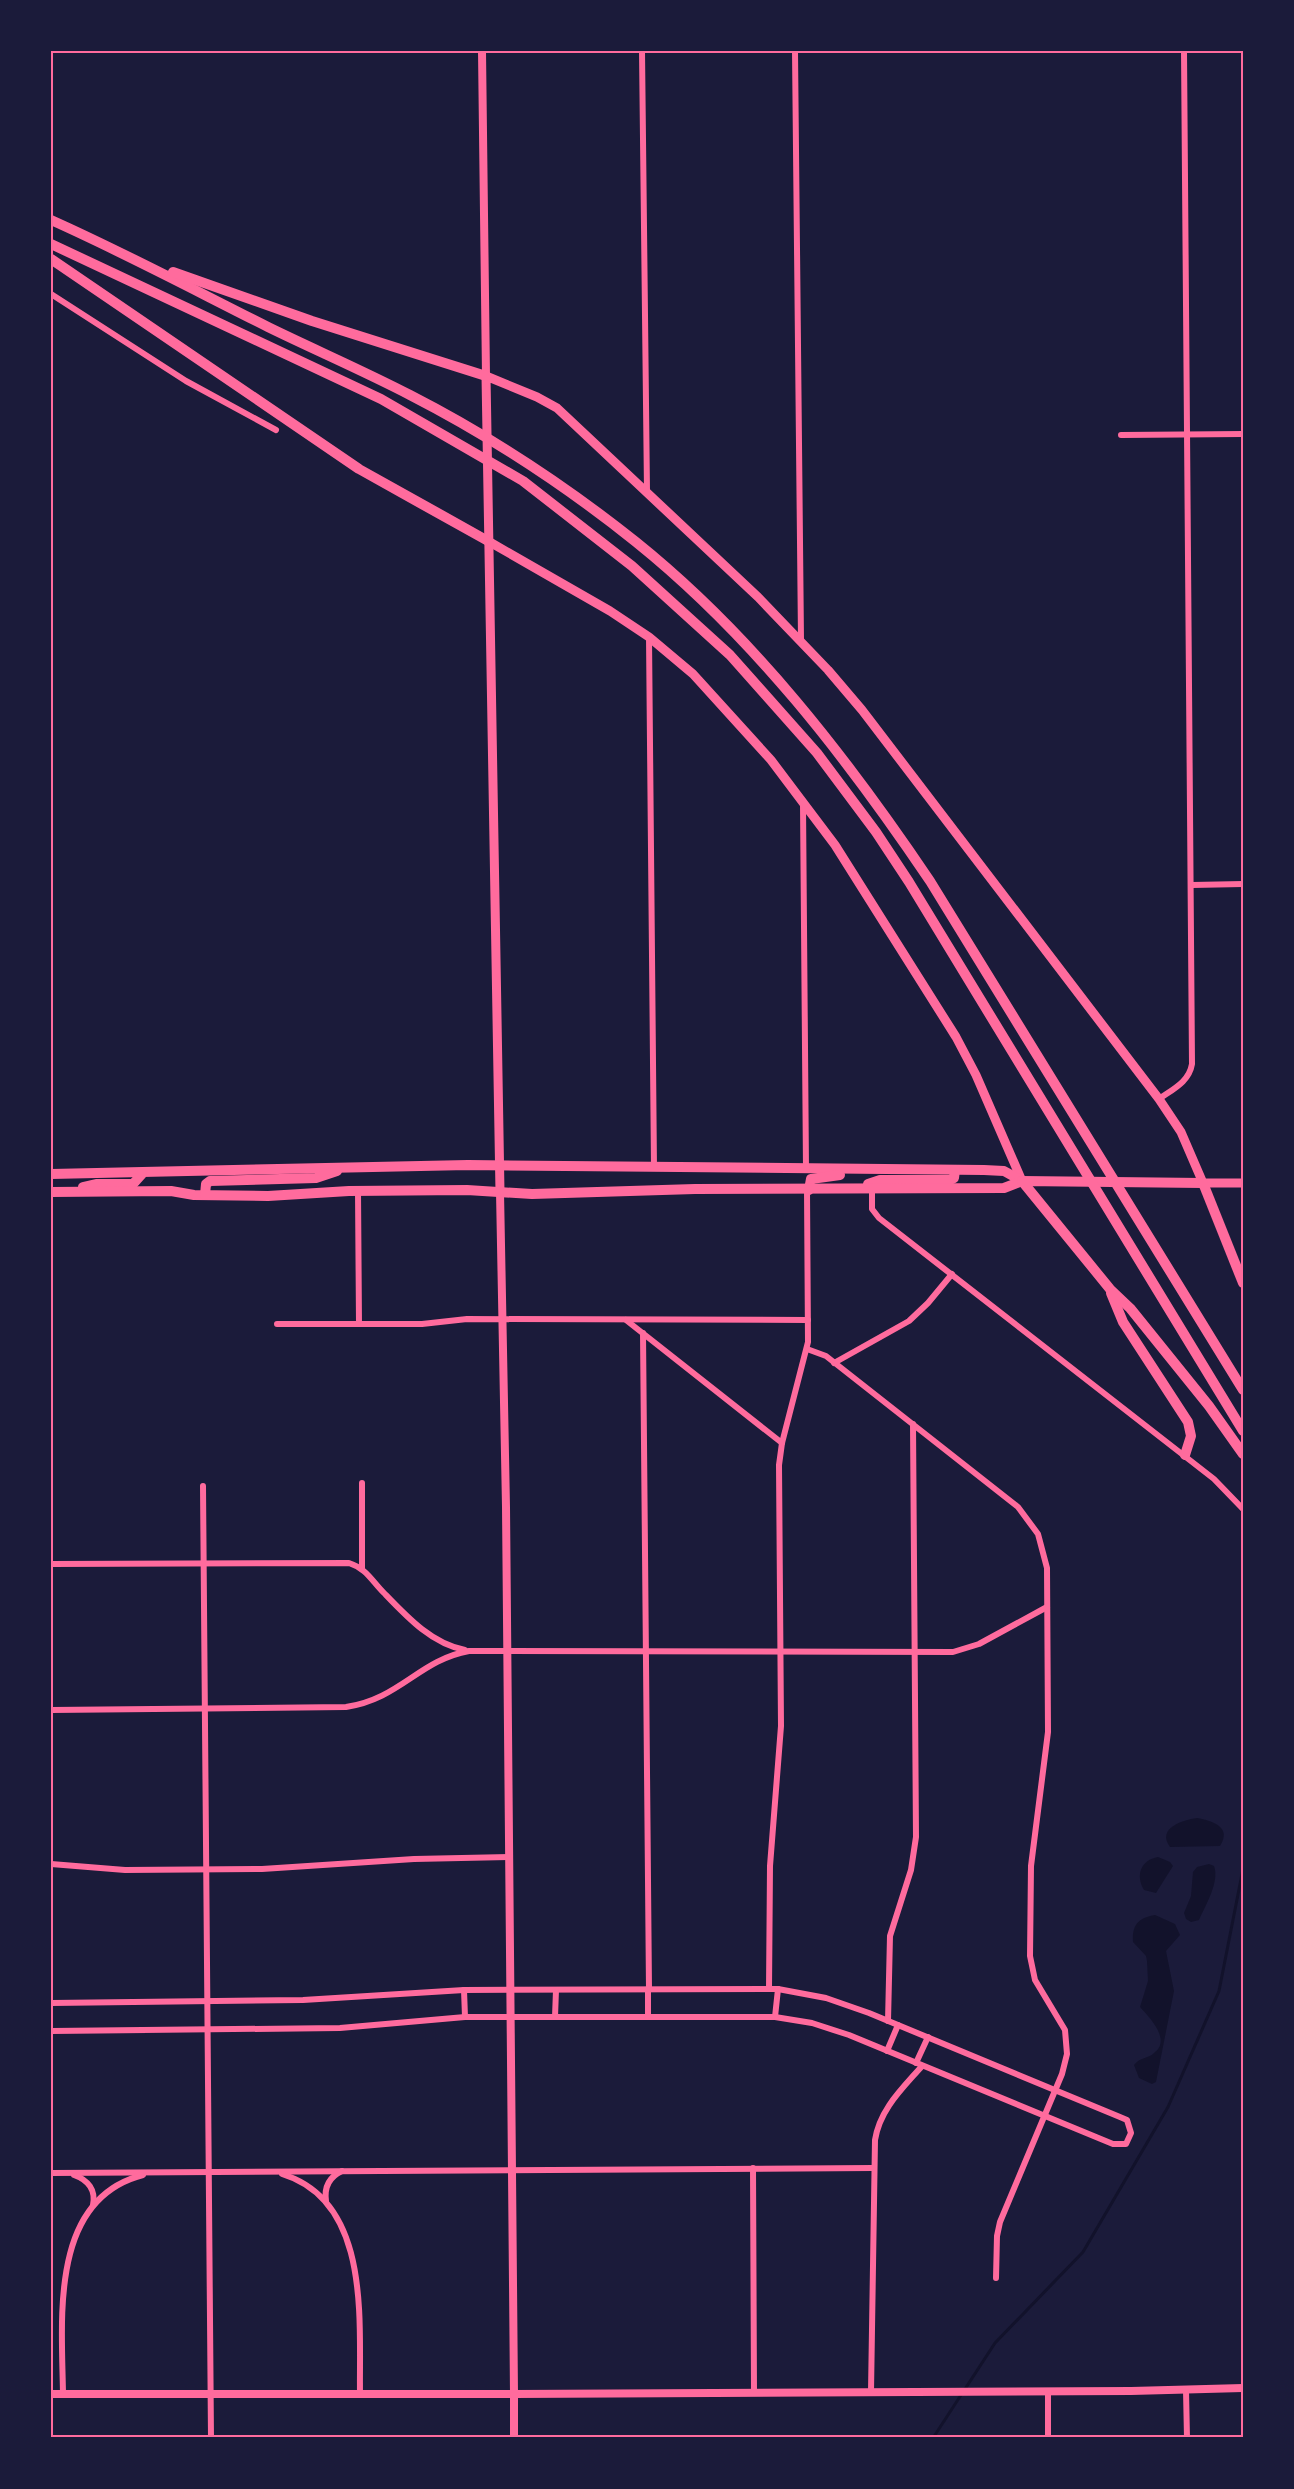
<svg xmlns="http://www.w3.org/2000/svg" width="1294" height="2489" font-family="'Noto Serif',serif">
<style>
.water{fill:#12122b}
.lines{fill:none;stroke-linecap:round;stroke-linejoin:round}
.stream{stroke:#12122b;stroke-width:3}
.minor{stroke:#ff6b9d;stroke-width:6}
.tertiary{stroke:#ff6b9d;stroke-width:8}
.secondary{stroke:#ff6b9d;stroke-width:8}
.primary{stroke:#ff6b9d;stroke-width:9}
.trunk{stroke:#ff6b9d;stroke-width:10}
.motorway{stroke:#ff6b9d;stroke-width:10}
.neatline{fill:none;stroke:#ff6b9d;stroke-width:2}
</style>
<rect width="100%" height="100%" fill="#1b1b3a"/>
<g class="water">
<path d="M1197 1818C1213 1821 1232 1827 1220 1846L1170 1847C1156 1828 1183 1820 1197 1818Z"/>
<path d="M1158 1857 1170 1862 1173 1866 1156 1893 1144 1890C1135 1875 1141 1860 1158 1857Z"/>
<path d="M1209 1864 1214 1866C1220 1882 1205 1906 1199 1920L1191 1922 1186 1919 1184 1913 1191 1896 1193 1872 1197 1867Z"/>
<path d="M1155 1915 1175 1924 1180 1935 1166 1951 1174 1991 1156 2082 1152 2084 1139 2078 1134 2065C1140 2057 1148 2059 1154 2053 1172 2040 1149 2017 1140 2007L1148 1981 1147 1961 1146 1956 1133 1942C1132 1925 1138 1918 1155 1915Z"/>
</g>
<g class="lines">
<g class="stream">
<path d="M965 2389 995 2343 1083 2252 1168 2107 1219 1991 1243 1869"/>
<path d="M933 2438 961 2395"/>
</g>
<g class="minor">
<path d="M642 51 647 491"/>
<path d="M795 51 801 640"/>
<path d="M51 294 186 381 276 430"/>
<path d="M1121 435 1243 434"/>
<path d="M649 637 654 1168"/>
<path d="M803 804 806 1169"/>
<path d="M1192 885 1243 884"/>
<path d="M1159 1099C1173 1089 1189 1082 1192 1064L1184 51"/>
<path d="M872 1188V1209L879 1218 1214 1479 1243 1509"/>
<path d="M358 1191 359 1324"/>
<path d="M626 1320 782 1443"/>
<path d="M277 1324H422L467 1319 808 1320"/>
<path d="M643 1333 649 1989"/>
<path d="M807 1349 826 1356 1018 1507 1038 1534 1047 1568 1048 1732 1031 1866 1030 1956 1035 1980 1065 2030 1067 2054 1062 2074 1000 2222 997 2236 996 2278"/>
<path d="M834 1363 909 1321 928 1303 952 1274"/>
<path d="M362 1483V1568"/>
<path d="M203 1486 211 2438"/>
<path d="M51 1564 349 1563C367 1569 371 1580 384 1593 407 1617 432 1644 465 1650"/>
<path d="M51 1710 346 1707C400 1699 419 1660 469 1651L953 1652 979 1644 1047 1607"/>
<path d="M51 1864 125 1870 262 1869 414 1859 509 1857"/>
<path d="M769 1989 770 1866 781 1726 779 1465 782 1443 808 1342 807 1190"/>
<path d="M464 1990 465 2017"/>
<path d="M51 2003 303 2000 464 1990 778 1989 826 1998 869 2013 1120 2117 1127 2120 1131 2133 1126 2144H1113L849 2035 812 2023 775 2017H465L340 2028 51 2031"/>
<path d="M648 2016V1989"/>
<path d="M555 2017 556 1990"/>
<path d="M775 2017 778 1989"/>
<path d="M888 2021 890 1936 911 1870 916 1837 913 1424"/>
<path d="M887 2051 898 2025"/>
<path d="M916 2063 928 2037"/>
<path d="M753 2168 754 2392"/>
<path d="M51 2173 873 2168"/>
<path d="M282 2174C371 2201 359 2320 360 2394"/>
<path d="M74 2175C88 2180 96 2190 93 2205"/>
<path d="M326 2201C324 2187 329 2177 342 2171"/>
<path d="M1186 2390 1187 2438"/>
<path d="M871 2392 875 2140C880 2109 902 2089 922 2066"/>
<path d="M63 2394C62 2319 49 2199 143 2175"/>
<path d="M1048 2438V2392"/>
</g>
<g class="tertiary">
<path d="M482 51 486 376"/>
<path d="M51 2394H514V2438"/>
</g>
<path class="secondary" d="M500 1192 506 1507 514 2394 1131 2391 1243 2388"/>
<g class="primary">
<path d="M488 541 610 611 649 637 693 674 771 760 835 845 956 1037 976 1075 1022 1181"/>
<path d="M500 1192 486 376 537 397 557 408 758 597 828 670 862 710 1159 1099 1181 1132 1203 1183H1243"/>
</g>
<g class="trunk">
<path d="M51 1174 468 1165 984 1170 1004 1171 1022 1181"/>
<path d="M868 1184 880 1180H950L954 1178 955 1170"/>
<path d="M83 1187 96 1184H133L142 1174"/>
<path d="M809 1190 811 1179 840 1175"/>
<path d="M51 1192 171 1191 194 1195 268 1196 349 1191 467 1190 532 1194 695 1189 1004 1188 1022 1181 1203 1183"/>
<path d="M205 1195 206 1184 210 1181 316 1178 337 1171"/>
</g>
<g class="motorway">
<path d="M51 220C125 253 196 291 268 327 315 350 364 371 410 395 490 436 566 486 636 542 753 636 847 758 930 881L1243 1390"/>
<path d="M51 244 381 399 523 481 632 566 730 655 817 753 876 832 909 882 1243 1431"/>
<path d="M51 259 359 469 488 541"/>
<path d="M173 272 312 321 486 376"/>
<path d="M1022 1181 1110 1289 1130 1308 1209 1406 1243 1454"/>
<path d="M1203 1183 1243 1283"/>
<path d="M1111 1293 1123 1322 1188 1422 1191 1436 1185 1455"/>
</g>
</g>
<rect width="1294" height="2489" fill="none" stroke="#1b1b3a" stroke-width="105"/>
<rect x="52" y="52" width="1190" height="2384" class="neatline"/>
</svg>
